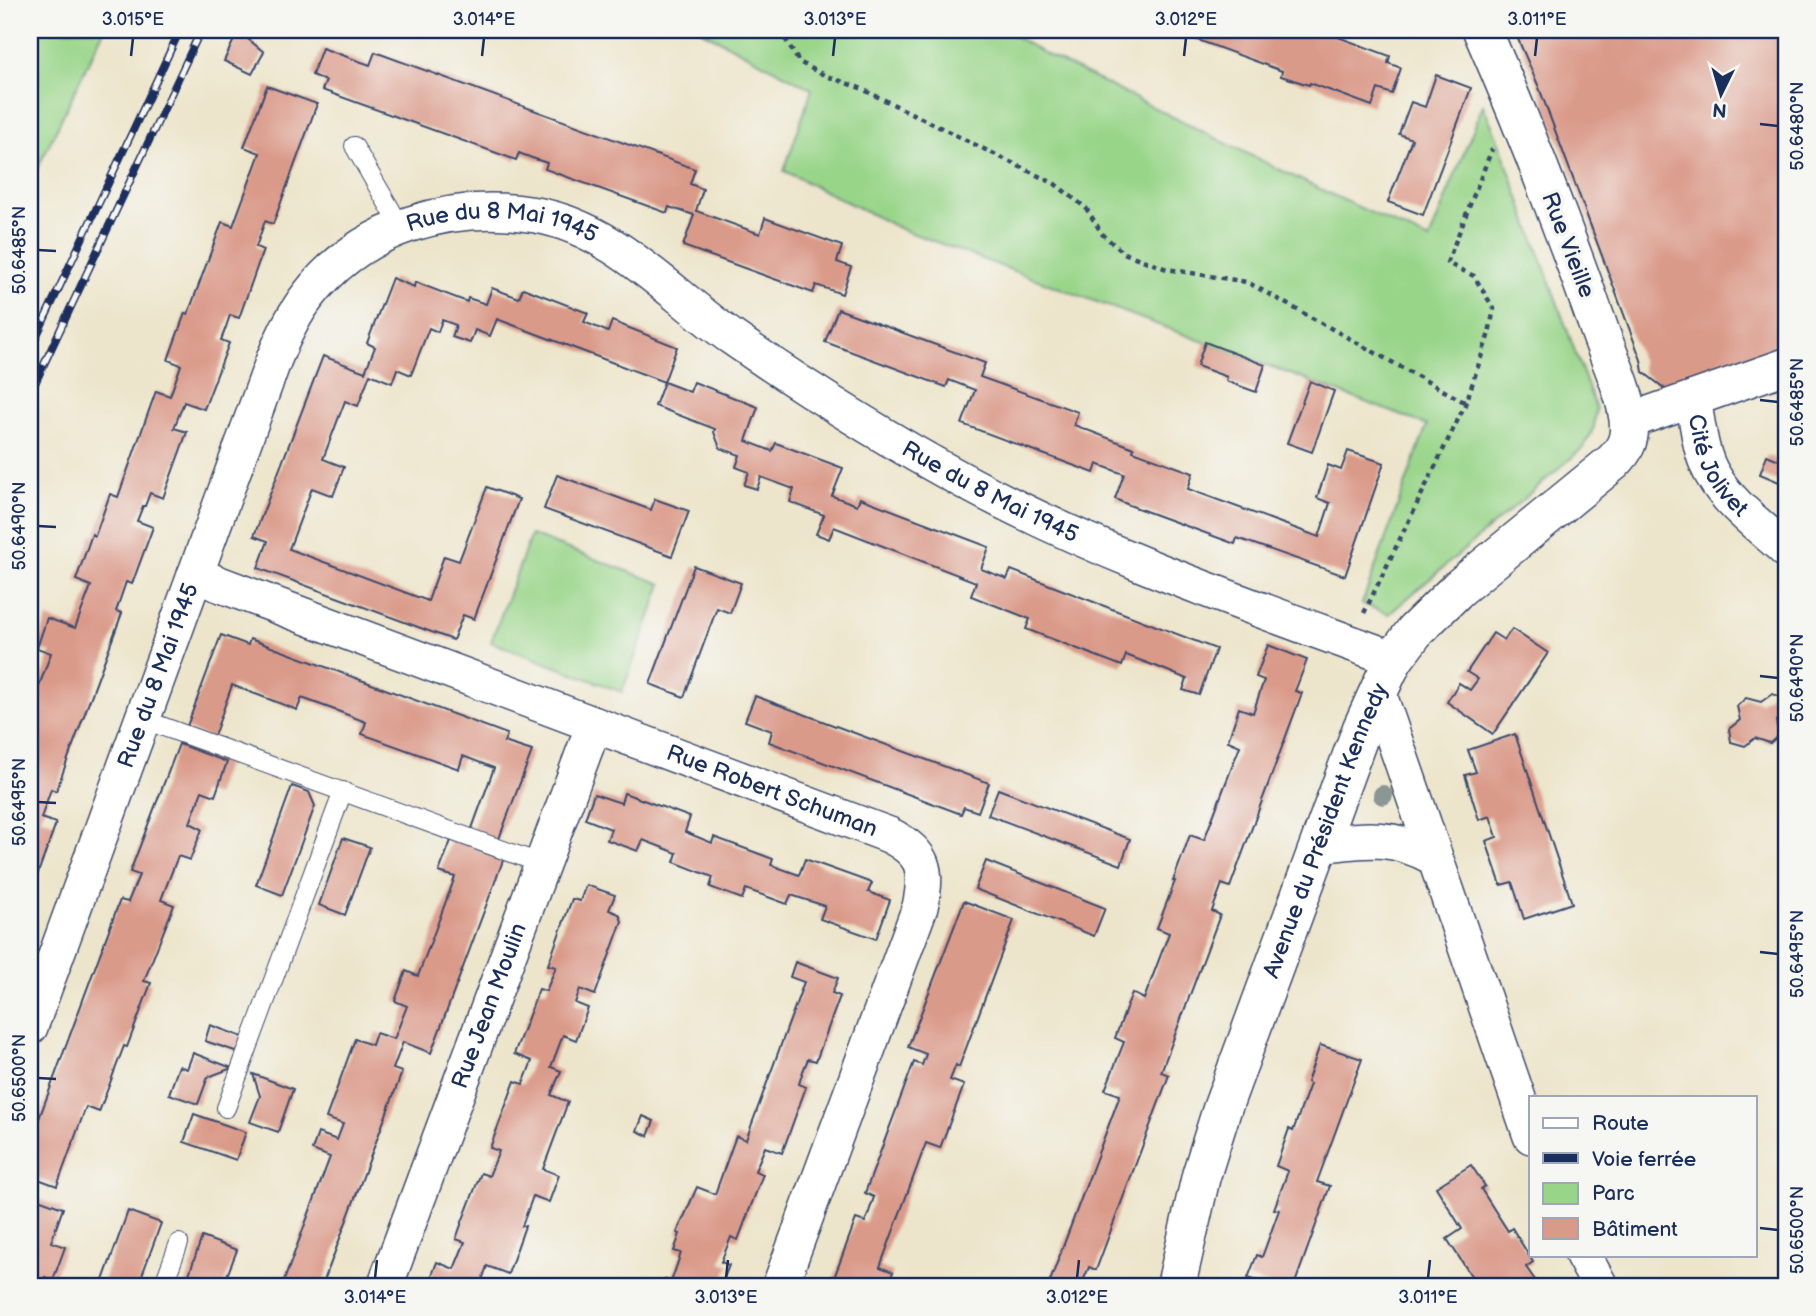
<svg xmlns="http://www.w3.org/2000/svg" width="1816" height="1316" font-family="'Balsamiq Sans',sans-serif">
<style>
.green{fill:#99d589;stroke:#5a8274;stroke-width:2}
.building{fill:#da9a89}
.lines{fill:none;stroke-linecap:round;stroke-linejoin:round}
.lane-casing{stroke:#3a4a6e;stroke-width:20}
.street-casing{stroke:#3a4a6e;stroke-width:38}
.secondary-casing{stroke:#3a4a6e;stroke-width:41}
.path{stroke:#3a4a6e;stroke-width:4.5;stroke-dasharray:5 5;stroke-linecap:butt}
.lane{stroke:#fff;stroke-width:18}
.street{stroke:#fff;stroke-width:35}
.secondary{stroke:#fff;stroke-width:38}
.rail-casing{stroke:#1b2f5e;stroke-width:8}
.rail{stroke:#f6f6f2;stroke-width:5;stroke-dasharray:16;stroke-linecap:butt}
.tree{fill:#8b9795}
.ticks{fill:none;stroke:#1b2f5e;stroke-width:2.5}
.labels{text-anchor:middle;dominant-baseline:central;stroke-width:7;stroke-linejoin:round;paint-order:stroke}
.street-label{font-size:23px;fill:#1b2f5e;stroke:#f6f6f2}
.neatline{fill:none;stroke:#1b2f5e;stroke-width:2.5}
.ticks-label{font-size:18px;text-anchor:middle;fill:#1b2f5e}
</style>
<rect width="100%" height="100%" fill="#f6f6f2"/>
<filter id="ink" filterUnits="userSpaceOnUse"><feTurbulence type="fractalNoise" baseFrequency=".0143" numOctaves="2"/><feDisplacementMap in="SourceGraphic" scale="14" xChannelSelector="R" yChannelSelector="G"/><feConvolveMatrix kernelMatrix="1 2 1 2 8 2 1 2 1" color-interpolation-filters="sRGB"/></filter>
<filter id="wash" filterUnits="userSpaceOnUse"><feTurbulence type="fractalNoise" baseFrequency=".00686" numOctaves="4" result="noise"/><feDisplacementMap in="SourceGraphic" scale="28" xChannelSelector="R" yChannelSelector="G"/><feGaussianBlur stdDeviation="1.57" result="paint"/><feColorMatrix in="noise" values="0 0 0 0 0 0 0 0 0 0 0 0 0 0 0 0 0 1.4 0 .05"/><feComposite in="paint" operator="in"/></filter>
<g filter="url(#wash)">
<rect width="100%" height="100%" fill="#ede5cb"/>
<g class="green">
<path d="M30 30H104L30 184Z"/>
<path d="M700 30H1004L1045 54 1307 183 1429 240 1483 105 1497 137 1596 409 1594 427 1584 447 1389 614 1362 604 1427 425 901 229 784 171 812 89Z"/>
<path d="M531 535 662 584 622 692 491 642Z"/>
</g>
<g id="blocks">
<g class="building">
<path d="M1171 30H1319L1390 56 1388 63 1401 68 1392 94 1378 89 1372 106 1310 83 1309 85 1281 76 1282 71Z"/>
<path d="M1514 30H1786V348L1668 391 1643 372 1641 360 1538 85Z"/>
<path d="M238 31 264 52 252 74 224 61Z"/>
<path d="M322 48 370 65 375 52 695 169 690 184 703 189 696 211 760 234 765 218 842 246 837 262 851 267 842 294 816 285 813 293 683 246 694 215 669 207 667 213 545 169 547 163 532 158 519 153 516 160 322 90 326 81 312 75Z"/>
<path d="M1436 75 1471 88 1423 215 1388 202 1412 139 1399 134 1411 102 1425 107Z"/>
<path d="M267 86 317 104 273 224 265 221 256 247 263 250 239 318 230 315 226 327 221 340 229 343 204 409 184 402 174 428 187 432 163 498 150 493 145 506H143L137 521 153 527 132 584 126 582 116 611 122 613 56 791 51 789 41 818 56 823 30 895V756L32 748 30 747V722L32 716 30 715V711L51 653 37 648 47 618 75 628 91 586 76 580 92 534 95 536 110 494 118 497 156 391 170 396 181 365 168 360 185 313 188 314 222 222 233 226 260 153 244 147Z"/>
<path d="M392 278 414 287 415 282 467 302 468 298 486 304 492 288 519 298 523 288 588 313 584 322 608 332 612 321 677 347 664 382 497 319 490 336 475 330 470 343 452 337 456 325 442 320 438 332 429 328 411 375 397 369 392 383 370 374 358 406 345 401 323 459 344 467 333 496 312 488 289 549 428 601 444 556 459 561 487 487 519 499 474 619 463 615 453 640 258 568 268 541 254 536 323 356 365 372 375 347 367 343Z"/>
<path d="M838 309 985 363 980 377 1078 412 1074 425 1134 448 1133 451 1193 473 1188 489 1319 537 1330 503 1317 498 1328 465 1341 470 1348 451 1384 463 1345 576 1237 538 1235 544 1129 505 1115 499 1124 474 1097 464 1094 473 962 424 975 390 949 380 946 387 825 342Z"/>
<path d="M1205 342 1265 365 1256 392 1226 381 1227 377 1197 366Z"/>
<path d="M1310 381 1334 391 1312 452 1287 443Z"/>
<path d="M664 382 690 392 694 382 758 407 746 441 772 451 776 443 843 468 832 496 857 505 860 498 989 547 981 569 1007 579 1011 570 1216 649 1199 695 1183 690 1187 679 1158 667 1126 655 1122 666 1026 629 1030 619 971 596 976 582 834 527 829 539 816 534 824 515 790 502 794 489 761 477 757 489 744 485 749 472 736 467 740 455 720 448 714 432 715 429 655 406Z"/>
<path d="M1767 455 1786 463V485L1760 474Z"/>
<path d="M557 475 651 510 655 499 689 511 672 556 544 509Z"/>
<path d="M694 566 741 583 730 613 717 608 684 697 650 684Z"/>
<path d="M1512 629 1548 653 1493 734 1447 702 1459 683 1470 690 1478 679 1467 672 1493 633 1504 640Z"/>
<path d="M221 635 248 645 250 639 507 734 504 742 532 751 497 844 470 834 494 768 463 756 459 769 362 734 366 722 335 710 302 698 297 710 232 685 213 739 186 729Z"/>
<path d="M1268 645 1307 660 1295 691 1302 693 1230 887 1222 884 1212 911 1220 915 1161 1072 1169 1075 1096 1270 1089 1267 1081 1286H1055L1049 1284 1120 1095 1105 1090 1124 1042 1115 1038 1132 993 1144 999 1169 933 1157 928 1175 881H1173L1190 835 1204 840 1240 746 1228 741 1239 708 1253 713 1264 680 1256 677Z"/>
<path d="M1772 694 1786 698V713L1776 721 1779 735 1770 743 1755 738 1745 746 1731 742 1729 729 1740 720 1737 706 1746 698 1761 702Z"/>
<path d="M755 696 989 783 978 812 964 807 961 814 769 742 772 731 745 721Z"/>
<path d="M1515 734 1572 903 1524 919 1512 882 1501 885 1486 841 1497 837 1490 816 1479 820 1465 775 1476 772 1468 750Z"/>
<path d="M179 744 227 762 215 796 202 791 190 823 202 829 190 860 178 856 161 900 174 905 144 981 151 983 127 1047 124 1046 99 1112 86 1107 57 1186 30 1176 33 1164 30 1162V1143L120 900 128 902 139 875 130 872Z"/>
<path d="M292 786 309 792 315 806 282 895 256 885Z"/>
<path d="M998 789 1130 839 1121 865 988 815Z"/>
<path d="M624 793 690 817 685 832 712 843 714 837 773 859 771 865 799 875 805 859 872 883 868 892 890 900 876 939 820 919 825 906 791 895 787 904 746 889 742 899 710 887 713 877 674 862 677 853 643 840 638 851 607 840 611 829 585 819 594 794 621 803Z"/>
<path d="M343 838 370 847 345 915 319 905Z"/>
<path d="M452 838 505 855 431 1053 403 1042 393 1069 402 1072 324 1281 332 1284 331 1286H282L330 1157 312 1150 318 1133 337 1140 343 1124 326 1118 355 1039 372 1045 376 1033 394 1039 407 1006 395 1001 406 971 418 976 455 877 439 872Z"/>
<path d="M986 861 1105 908 1094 936 975 889Z"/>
<path d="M586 885 615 895 609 910 619 914 622 921 595 995 580 989 575 1003 588 1008 576 1040 563 1035 551 1067 561 1071 551 1095 568 1102 543 1169 559 1175 549 1202 533 1196 522 1226H525L508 1274 487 1266 480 1286H428L437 1262 454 1269 465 1242 456 1239 462 1222 481 1173 489 1176 499 1151 490 1148 515 1081 523 1084 532 1061 514 1054 539 989 546 991 556 967 548 965 572 899 580 901Z"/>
<path d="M964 901 1014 920 959 1067 956 1065 950 1080 964 1085 940 1148 926 1143 880 1267 893 1272 888 1286H831L856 1219 865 1222 869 1212 874 1197 865 1193 914 1062 922 1065 926 1054 908 1047Z"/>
<path d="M795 962 838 978 832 993 840 996 816 1061 808 1059 803 1071 799 1084 806 1087 782 1153 765 1147 755 1171 763 1174 738 1240 731 1237 721 1262 729 1265 721 1286H661L664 1279 671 1282 681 1253 674 1251 680 1234 677 1233 697 1187 715 1194 736 1136 746 1140 804 982 790 977Z"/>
<path d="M210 1025 243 1037 238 1052 205 1041Z"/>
<path d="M1320 1045 1362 1059 1317 1182 1330 1186 1294 1286H1273L1248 1278 1257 1255 1262 1257 1279 1210 1274 1209 1288 1171 1276 1166 1289 1129 1293 1131 1310 1084 1307 1082Z"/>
<path d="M193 1053 232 1068 208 1077 198 1104 169 1094 179 1066 187 1069Z"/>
<path d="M253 1074 293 1089 278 1132 250 1122 260 1096Z"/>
<path d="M194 1114 246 1132 236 1160 184 1142Z"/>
<path d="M643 1116 654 1121 648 1136 637 1131Z"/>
<path d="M1471 1165 1485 1186 1481 1189 1508 1231 1512 1228 1533 1262 1526 1267 1539 1286H1478L1447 1239 1462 1229 1436 1187Z"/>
<path d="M30 1196 63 1208 51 1242 65 1247 53 1280 45 1277 42 1286H30Z"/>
<path d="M128 1211 161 1223 148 1259 138 1286H101Z"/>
<path d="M202 1237 237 1250 223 1286H185Z"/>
</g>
</g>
</g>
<g filter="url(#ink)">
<use href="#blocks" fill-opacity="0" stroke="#3a4a6e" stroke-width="2"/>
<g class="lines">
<g class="lane-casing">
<g id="lane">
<path d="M354 146 401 227"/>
<path d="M142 719 542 864"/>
<path d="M226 1108 343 791"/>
<path d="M163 1286 179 1243"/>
</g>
</g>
<g class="street-casing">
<g id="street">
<path id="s1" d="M1693 399C1698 424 1700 456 1714 477 1729 504 1764 529 1786 550"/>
<path d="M1629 421 1786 366"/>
<path id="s2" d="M195 575 889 835C925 853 928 870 920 907L780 1286"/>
<path d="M1378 692 1531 1136"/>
<path d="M1319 845C1365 839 1392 834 1435 858"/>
<path id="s3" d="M30 1027 274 359C283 337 293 315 308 296 361 226 452 201 536 215 615 229 670 294 733 338 808 390 886 439 966 482 1100 555 1251 606 1394 659"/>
<path d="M1583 1255 1600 1286"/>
<path id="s4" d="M385 1286 594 725"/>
</g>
</g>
<g class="secondary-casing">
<g id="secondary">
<path id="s5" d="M1176 1286 1201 1176 1222 1109 1362 728 1387 673 1394 659 1415 631 1459 588 1613 462C1624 451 1630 441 1629 425 1627 393 1607 354 1597 323 1562 224 1524 126 1482 30"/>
</g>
</g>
<g class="path">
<path d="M780 30 799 62 824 75 860 88 1055 184 1086 208 1103 235 1124 253 1167 269 1247 282 1466 403"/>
<path d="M1364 613 1466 403 1489 333 1494 309 1474 276 1447 263 1492 149"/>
</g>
<use href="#lane" class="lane"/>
<use href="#street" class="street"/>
<use href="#secondary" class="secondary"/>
<g class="rail-casing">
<g id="rail">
<path d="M30 350 180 30"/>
<path d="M30 394 201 30"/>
</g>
</g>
<use href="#rail" class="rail"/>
</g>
<circle class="tree" cx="1383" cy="795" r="10"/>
</g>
<path class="ticks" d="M131 56 133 38M482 56 484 38M833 56 835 38M1184 56 1186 38M1535 56 1537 38M1760 124 1778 126M38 250 56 251M1760 400 1778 402M38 526 56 527M1760 676 1778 678M38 802 56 803M1760 952 1778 954M38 1078 56 1079M1760 1228 1778 1230M375 1278 377 1260M726 1278 728 1260M1077 1278 1079 1260M1428 1278 1430 1260"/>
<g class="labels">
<g class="street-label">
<text stroke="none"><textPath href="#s3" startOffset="1004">Rue du 8 Mai 1945</textPath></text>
<text transform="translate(1568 245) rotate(69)">Rue Vieille</text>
<text stroke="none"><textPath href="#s1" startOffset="72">Cité Jolivet</textPath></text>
<text stroke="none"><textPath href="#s3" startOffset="1572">Rue du 8 Mai 1945</textPath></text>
<text stroke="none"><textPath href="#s3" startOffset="374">Rue du 8 Mai 1945</textPath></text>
<text stroke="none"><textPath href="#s2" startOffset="616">Rue Robert Schuman</textPath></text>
<text stroke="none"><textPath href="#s5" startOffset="480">Avenue du Président Kennedy</textPath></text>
<text stroke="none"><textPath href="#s4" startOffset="299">Rue Jean Moulin</textPath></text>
</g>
</g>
<rect width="1816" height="1316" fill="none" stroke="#f6f6f2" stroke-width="77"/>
<rect x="1529" y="1096" width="228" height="161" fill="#f6f6f2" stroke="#9ea6b7" stroke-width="2"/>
<rect x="1543" y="1118" width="35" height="10" fill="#ffffff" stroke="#9ea6b7" stroke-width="2"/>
<text x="1592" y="1130" font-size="21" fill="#1b2f5e">Route</text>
<rect x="1543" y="1153" width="35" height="10" fill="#1b2f5e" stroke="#9ea6b7" stroke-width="2"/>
<text x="1592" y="1166" font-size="21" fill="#1b2f5e">Voie ferrée</text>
<rect x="1543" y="1183" width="35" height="21" fill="#99d589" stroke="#9ea6b7" stroke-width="2"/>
<text x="1592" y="1200" font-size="21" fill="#1b2f5e">Parc</text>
<rect x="1543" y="1218" width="35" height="21" fill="#da9a89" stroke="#9ea6b7" stroke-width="2"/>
<text x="1592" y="1236" font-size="21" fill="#1b2f5e">Bâtiment</text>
<g transform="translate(1721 94) rotate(185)" stroke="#f6f6f2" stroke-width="5" paint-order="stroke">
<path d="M0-5L12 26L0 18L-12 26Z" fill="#1b2f5e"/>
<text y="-10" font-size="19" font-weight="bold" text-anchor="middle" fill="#1b2f5e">N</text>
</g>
<rect x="38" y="38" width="1740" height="1240" class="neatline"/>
<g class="ticks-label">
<text x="133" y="25">3.015°E</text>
<text x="484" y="25">3.014°E</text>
<text x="835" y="25">3.013°E</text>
<text x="1186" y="25">3.012°E</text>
<text x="1537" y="25">3.011°E</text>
<text transform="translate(1797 126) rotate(-90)" y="6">50.6480°N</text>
<text transform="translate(19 250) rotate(-90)" y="6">50.6485°N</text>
<text transform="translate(1797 402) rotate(-90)" y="6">50.6485°N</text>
<text transform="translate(19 526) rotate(-90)" y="6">50.6490°N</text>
<text transform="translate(1797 678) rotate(-90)" y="6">50.6490°N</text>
<text transform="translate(19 802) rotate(-90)" y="6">50.6495°N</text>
<text transform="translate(1797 954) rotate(-90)" y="6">50.6495°N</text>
<text transform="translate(19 1078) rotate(-90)" y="6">50.6500°N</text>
<text transform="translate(1797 1230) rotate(-90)" y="6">50.6500°N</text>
<text x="375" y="1303">3.014°E</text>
<text x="726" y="1303">3.013°E</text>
<text x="1077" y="1303">3.012°E</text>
<text x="1428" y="1303">3.011°E</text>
</g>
</svg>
